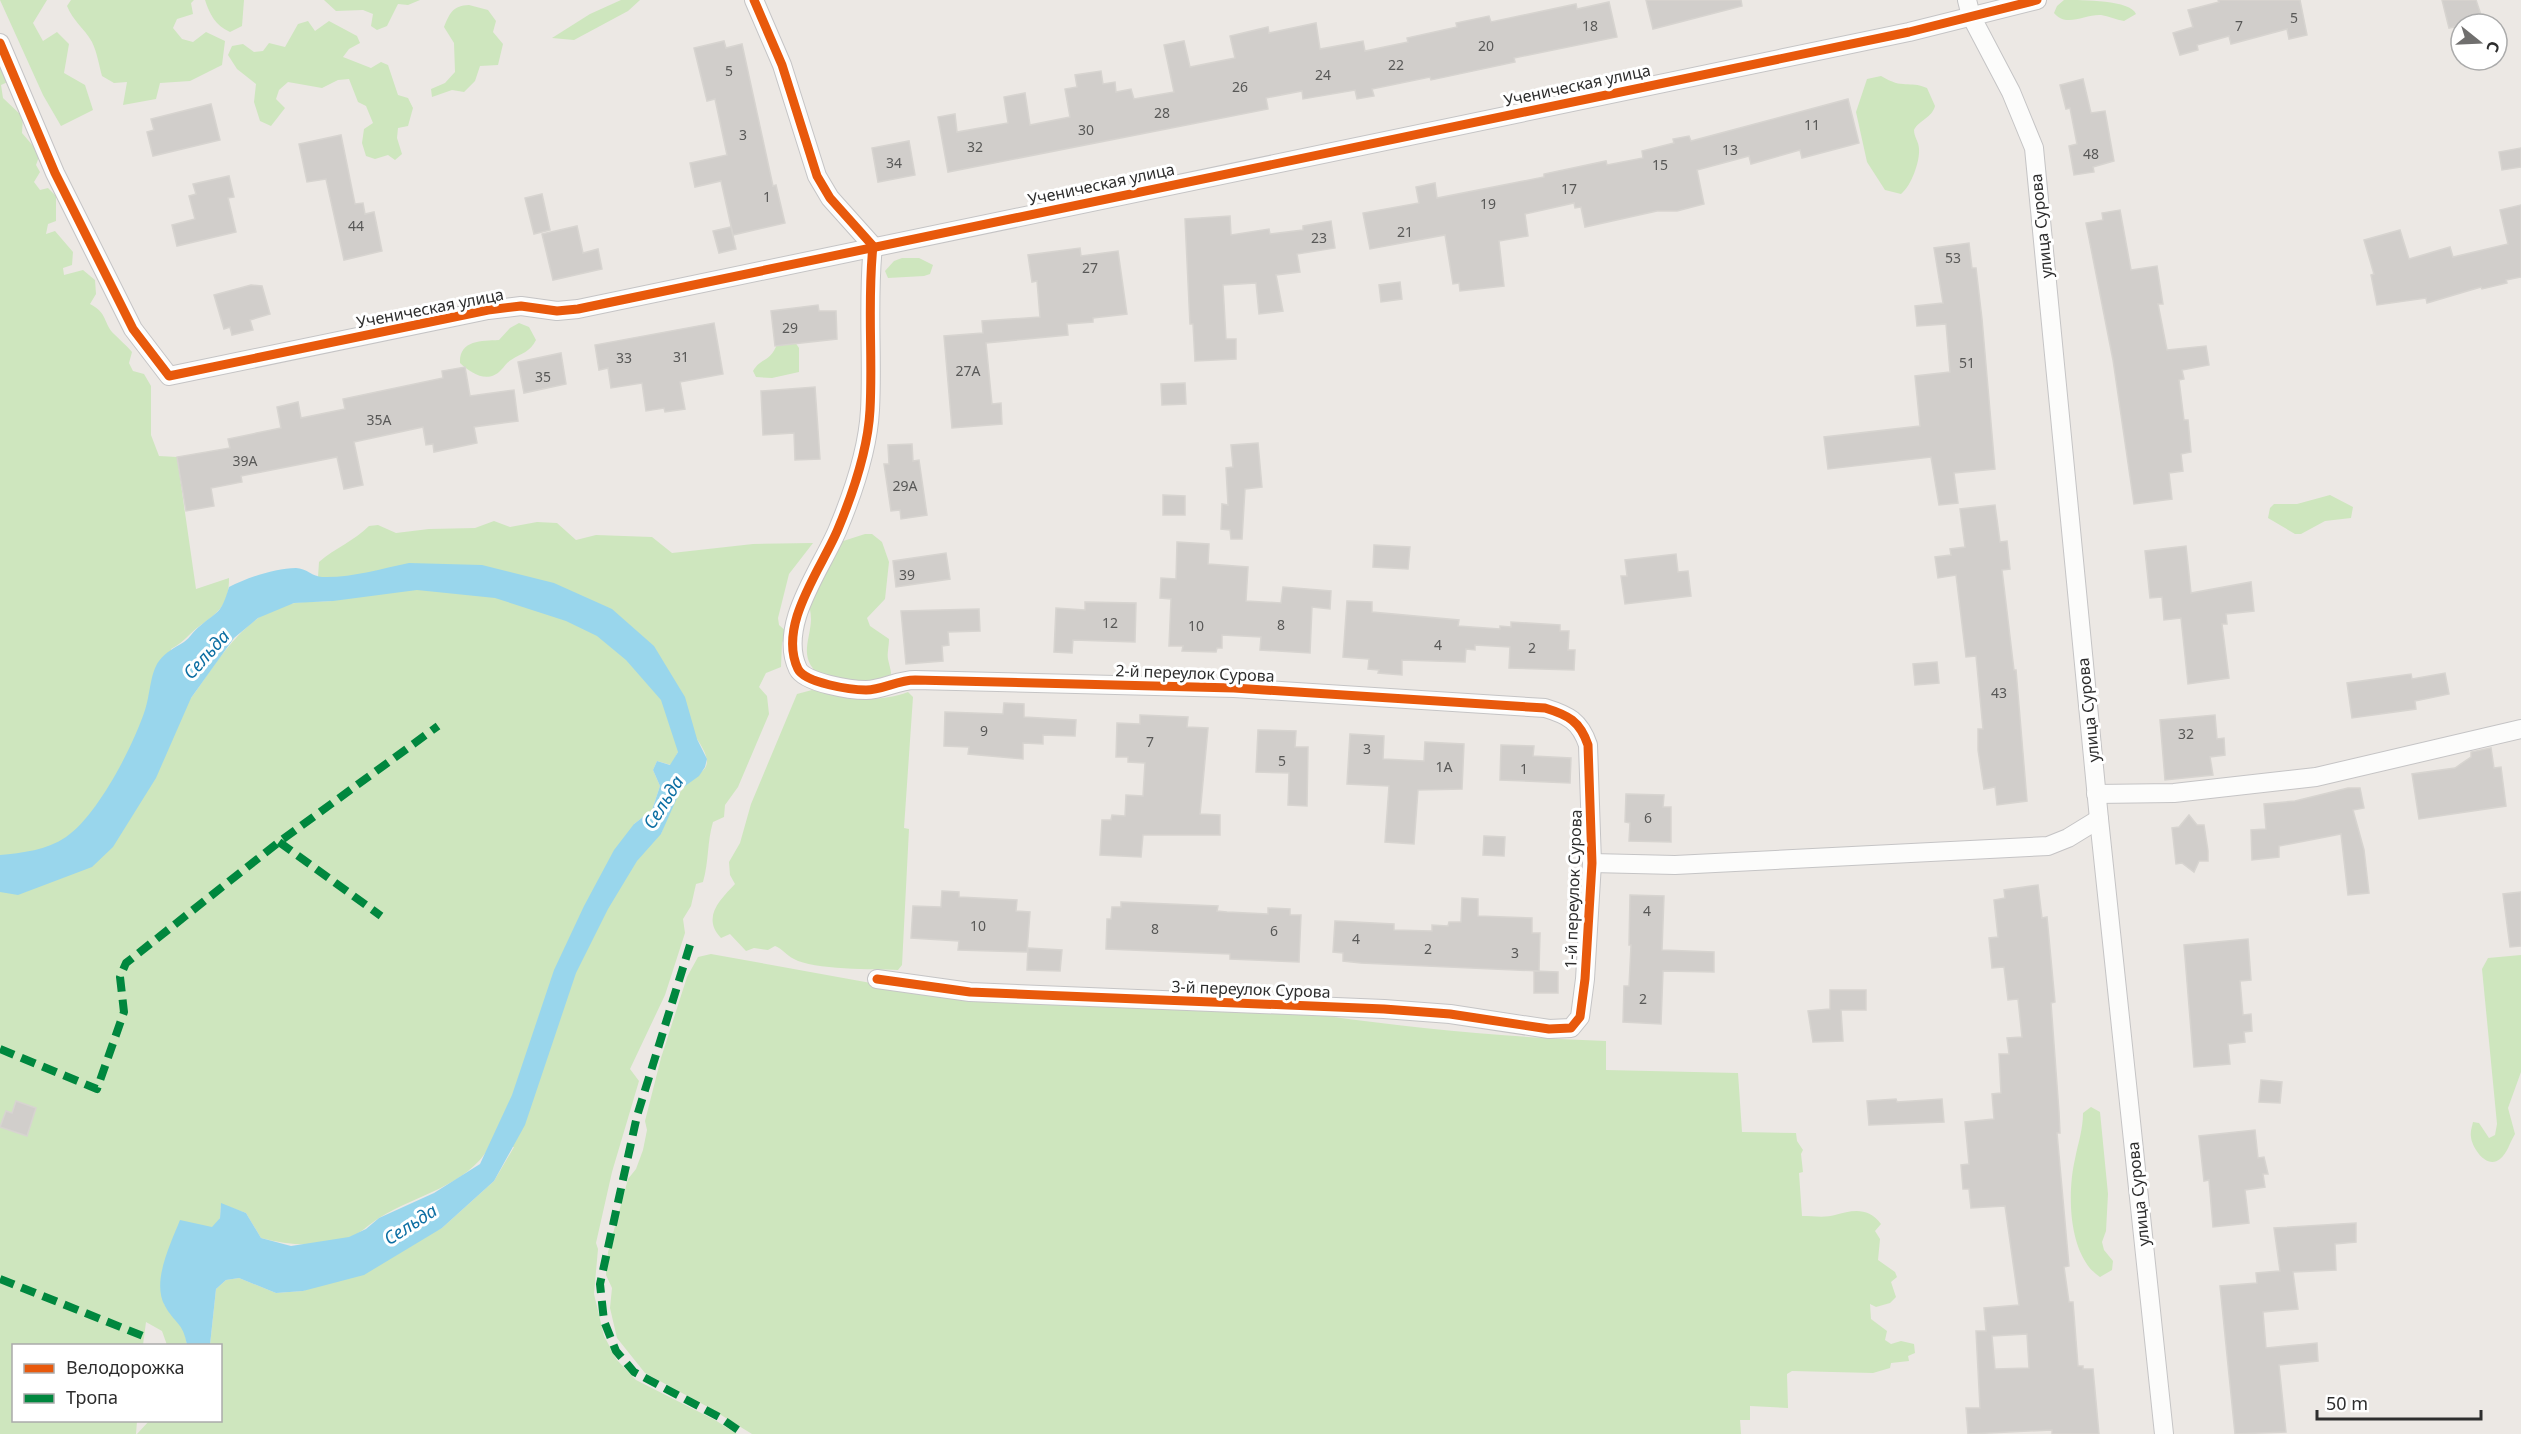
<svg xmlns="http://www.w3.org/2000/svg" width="2521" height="1434" font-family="'Noto Sans',sans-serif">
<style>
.green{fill:#cee6be;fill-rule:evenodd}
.water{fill:#99d6ec}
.building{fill:#d1cecb;stroke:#d7d4d0;stroke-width:1.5;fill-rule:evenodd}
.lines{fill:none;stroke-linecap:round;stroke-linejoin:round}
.minor-casing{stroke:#c5c4c5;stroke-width:20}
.minor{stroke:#fcfcfb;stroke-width:18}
.quiet{stroke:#00873e;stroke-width:8;stroke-dasharray:15 8;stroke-linecap:butt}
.cycleway-casing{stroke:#fff;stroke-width:13}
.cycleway{stroke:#e8590c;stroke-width:9}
.labels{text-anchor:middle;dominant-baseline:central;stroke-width:6;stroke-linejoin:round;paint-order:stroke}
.number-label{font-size:14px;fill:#585857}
.street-label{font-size:16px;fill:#2e2e2e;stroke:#fff}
.water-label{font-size:18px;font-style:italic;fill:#0d6fa3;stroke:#fff}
</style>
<rect width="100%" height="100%" fill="#ece8e4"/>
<g class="green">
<path d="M0 0H47L33 23 43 41 57 32 69 44 64 73 85 85 93 110 61 126 43 95Z"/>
<path d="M71 0H194L191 3 193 14 177 19 173 28 182 39 193 42 206 32 225 41 222 65 190 81 160 83 156 99 123 105 127 82 114 83 102 76C99 65 97 52 92 42 84 28 73 21 67 6Z"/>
<path d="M205 0H244L242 26 230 32C215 25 210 15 205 0Z"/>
<path d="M324 0H420L408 5 398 4 387 26 377 30 371 26 373 14 363 10 336 11Z"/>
<path d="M621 0H640L628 11 574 40 552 38 590 14Z"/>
<path d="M2064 0C2083 0 2131 0 2136 14L2124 21C2116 20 2109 16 2101 15 2085 14 2066 28 2054 13L2057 6Z"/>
<path d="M469 5 488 10 496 21 493 32 503 44 498 65 480 66 475 81 464 92 452 90 432 97 431 89 445 83 455 72 454 43 444 27C450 12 453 6 469 5Z"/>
<path d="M308 21 315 31 329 21 357 36 360 43 349 49 343 57 371 68 381 62 388 65 398 95 408 98 413 108 408 126 398 128 397 138 402 154 395 160 388 155 375 159 366 156 362 143 364 129 373 123 366 106 358 102 349 79 338 80 322 88 288 82 279 90 276 99 285 108 271 126 260 121 254 102 256 84 237 69 228 55 232 46 243 44 254 52 263 51 269 43 285 47 298 24Z"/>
<path d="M0 55 10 81 1 85 3 98 23 117 22 133 40 154 36 165 40 172 34 182 40 190 48 188 56 196V221L48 224 46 234 55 231 73 252 72 265 63 268 64 275 83 270 95 280 96 294 90 304C108 313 103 323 114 334 120 340 126 345 132 352L129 363 133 371 144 374 151 386V435L159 456 177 457 196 589 229 578C229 604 220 611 201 625 189 633 186 641 171 649L191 698C218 661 246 610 295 603 307 601 320 602 333 601L318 577 319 562C335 548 354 541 369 526L378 525 396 533 429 529 475 528 494 521 510 527 537 522 557 523 576 540 596 535 652 537 672 553 753 544 813 543 789 574 778 618 779 625 787 632 782 643 781 667 766 673 759 687 767 696 769 714 738 787 725 805 724 817 713 822C707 842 709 861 703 882L696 884 691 906 683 919 685 933 665 995 630 1069 639 1081 612 1172 596 1243 598 1249 594 1294 604 1336 617 1360 636 1380 715 1420 737 1434H137L149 1421 220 1420V1346L210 1345 216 1289 226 1280 239 1278 276 1293 303 1291 442 1228 494 1181 514 1147 490 1146C466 1187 417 1194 379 1218 368 1225 360 1234 348 1238 318 1247 291 1246 261 1238L246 1213 221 1204 220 1218 164 1304 184 1328 187 1345H167L162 1331 146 1322 143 1345 14 1346V1420L137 1421 136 1434H0ZM697 739C722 776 693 769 681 791 673 804 666 819 661 834L634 824 652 810 660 786 653 770 657 761 671 765 678 752Z"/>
<path d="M1881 76C1904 90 1908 80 1927 88L1935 106C1932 118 1919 120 1914 130 1914 137 1919 142 1919 149 1920 162 1911 186 1901 194L1885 190 1867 162 1856 112 1867 79Z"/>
<path d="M902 258H919L933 265 930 274 924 276 888 278 885 271 894 261Z"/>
<path d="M519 323 529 327 536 340C530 352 522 353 511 360 506 363 505 366 501 370 488 384 472 374 460 363 459 340 481 341 499 340L510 328Z"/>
<path d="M778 342H795L799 348V372L772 378 756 377 753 371C762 356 770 364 778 342Z"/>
<path d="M2330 495 2353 507 2351 518 2325 521 2301 534H2295L2268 518 2270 508 2274 504H2297Z"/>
<path d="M865 534H872L882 542 889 562 885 599 867 618 870 626 889 639C889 646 887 653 888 659 892 678 895 674 876 685L818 674C799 656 810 641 811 620 811 612 809 604 807 596L837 543Z"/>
<path d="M812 690C844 697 876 704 908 692L913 697 904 828 909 829 902 965 898 970C875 969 813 970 794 959 786 955 783 949 775 946L768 950 754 948 746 951 730 934 721 938C701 917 721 899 735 884L730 875 729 862 740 843 751 804 797 694Z"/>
<path d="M711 954 915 991 1268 1007C1379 1025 1493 1037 1606 1041V1070L1738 1073 1742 1132 1796 1133 1797 1141 1803 1150 1801 1154 1803 1172 1799 1173 1802 1216C1812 1216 1826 1218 1835 1215 1853 1210 1868 1207 1881 1224L1875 1231 1880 1239 1878 1260 1895 1272 1897 1277 1891 1282 1896 1297 1890 1303 1876 1307 1870 1304 1871 1319 1887 1331 1885 1340 1891 1344 1901 1341 1914 1344 1915 1353 1908 1356 1909 1361 1891 1363 1890 1368 1873 1373 1792 1371 1787 1374 1788 1408 1750 1406V1420H1740L1741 1434H752L708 1407 645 1373 617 1338 610 1308 612 1288 606 1275 608 1252 628 1179 636 1169 643 1150 647 1130 645 1121 661 1058 687 977 698 957Z"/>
<path d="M2521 955V1072L2508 1108 2515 1134C2510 1142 2507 1154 2500 1159 2487 1170 2472 1148 2471 1137 2470 1132 2472 1127 2473 1122L2479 1123 2489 1138 2495 1135 2497 1124 2482 969 2488 958Z"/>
<path d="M2091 1107 2100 1112 2108 1194 2106 1231 2102 1242 2104 1250 2113 1261 2112 1270 2100 1277C2068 1256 2067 1193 2075 1159 2078 1143 2083 1130 2083 1113Z"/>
</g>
<path class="water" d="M409 563 482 565 554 583 612 609 654 646 685 697 697 739 707 759 705 767 699 776 681 789 661 834 637 861 608 909 576 973 525 1125 494 1181 442 1228 364 1275 303 1291 276 1293 239 1278 226 1280 216 1289 210 1345H187C183 1322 175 1324 165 1306 151 1282 171 1243 180 1220L212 1227 220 1218 221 1203 246 1213 261 1238 291 1246 349 1237 366 1229 379 1218 434 1193 480 1164 512 1095 554 970 584 906 614 850 634 824 652 810 660 786 653 770 657 761 670 765 678 752 661 700 626 660 597 636 566 621 495 598 417 590 333 601 294 603 258 618 234 638 191 698 156 778 113 847 92 867 18 895 0 892V855C22 853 47 850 66 837 97 816 133 747 145 710 150 696 150 673 159 661 166 652 174 648 184 642 190 638 194 630 200 626 219 610 221 614 229 587 247 578 275 568 296 568 306 568 313 577 322 577 351 578 380 569 409 563Z"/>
<g class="building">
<path d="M1646 0H1741L1742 6 1653 29Z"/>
<path d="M2218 0H2300L2307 35 2289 39 2287 29 2231 44 2229 36 2197 45 2198 50 2180 55 2173 33 2193 27 2188 10 2219 2Z"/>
<path d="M2442 0H2476L2483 21 2449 28Z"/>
<path d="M1609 2 1617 37 1514 58 1515 62 1431 80 1430 77 1372 89 1374 96 1357 99 1355 90 1303 99 1302 91 1266 98 1268 109 948 172 938 117 955 114 957 132 1008 123 1004 97 1025 93 1030 125 1070 117 1065 89 1077 87 1075 75 1101 71 1103 84 1115 82 1116 92 1131 89 1134 99 1174 92 1164 45 1184 41 1190 67 1235 58 1230 36 1268 27 1269 33 1316 23 1320 49 1363 41 1365 51 1408 42 1407 38 1457 27 1456 23 1489 16 1491 22 1576 4 1577 9Z"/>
<path d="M724 41 726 48 742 44 773 186 776 185 785 223 733 235 721 181 695 187 690 163 727 155 715 99 707 101 694 48Z"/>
<path d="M2083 79 2091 113 2105 111 2114 161 2093 167 2094 172 2074 175 2069 146 2077 144 2070 108 2066 109 2060 85Z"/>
<path d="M1848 99 1859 143 1802 158 1800 150 1751 164 1749 156 1697 170 1704 204 1677 211H1657L1585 227 1581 207 1575 208 1574 203 1525 214 1528 236 1499 241 1504 286 1460 291 1459 283 1453 284 1445 235 1370 249 1363 213 1419 203 1416 187 1435 183 1437 198 1544 177V174L1606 161 1607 165 1643 158 1642 151 1674 143 1673 139 1689 136 1691 141Z"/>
<path d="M211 104 220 140 153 156 147 132 154 130 151 119Z"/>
<path d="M341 135 355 204 363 203 365 214 374 212 382 251 344 260 326 179 307 182 299 144Z"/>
<path d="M909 141 915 175 878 182 872 148Z"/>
<path d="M2521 148V167L2502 170 2499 152Z"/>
<path d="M229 176 234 197 228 198 236 232 177 246 172 225 195 219 189 196 196 194 193 184Z"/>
<path d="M542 194 550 230 534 234 525 198Z"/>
<path d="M2521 205V277L2506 280 2507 283 2482 289 2481 287 2427 303 2426 298 2377 305 2371 275 2374 274 2364 240 2400 230 2409 259 2450 247 2453 257 2508 244 2500 210Z"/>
<path d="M2120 210 2131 270 2157 266 2163 304H2158L2167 350 2206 346 2209 365 2182 370 2184 379 2179 380 2184 420H2188L2191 452 2181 454 2183 471 2169 473 2172 499 2134 504 2113 360 2086 223 2103 220 2102 213Z"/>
<path d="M1230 216 1231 235 1269 229 1270 234 1303 230V226L1331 221 1335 248 1297 254 1300 272 1276 275 1283 311 1259 314 1256 283 1223 285 1226 339H1236V359L1195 361 1193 324H1190L1185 219Z"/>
<path d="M577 226 583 253 598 249 602 269 553 280 542 234Z"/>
<path d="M731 227 736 249 719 253 713 231Z"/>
<path d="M1969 243 1972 268H1976L1982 319 1995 469 1954 473 1958 503 1939 505 1931 457 1828 469 1824 437 1920 426 1915 376 1950 372 1946 324 1917 326 1915 306 1943 303 1934 248Z"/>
<path d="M1080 248 1081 256 1118 251 1127 314 1093 318V322L1067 324 1068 335 986 343 992 404 1001 403 1002 424 952 428 944 336 983 333 982 321 1040 317 1037 281 1032 282 1028 255Z"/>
<path d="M1400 282 1402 299 1381 302 1379 285Z"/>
<path d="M251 285 262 286 270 314 250 320 253 330 232 335 230 327 224 329 214 295Z"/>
<path d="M818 305 819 311H836L837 339 775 346 771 311Z"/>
<path d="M714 323 723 374 680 382 685 409 665 412 664 408 646 411 642 383 611 388 608 368 599 370 595 345Z"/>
<path d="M561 353 566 384 524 393 518 362Z"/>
<path d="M465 367 470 396 514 390 518 421 474 427 477 443 434 452 433 444 426 445 423 427 354 442 363 485 344 489 337 457 241 476 242 482 211 488 214 506 186 511 177 457 230 448 228 439 281 428 277 407 298 402 301 418 345 409 343 399 443 378 442 371Z"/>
<path d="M1185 383 1186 404 1162 405 1161 384Z"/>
<path d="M815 387 820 459 795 460 794 433 763 435 761 391Z"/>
<path d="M1258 443 1262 487 1245 489 1242 539H1231L1230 530 1221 529 1222 504 1228 505 1226 468 1233 467 1231 445Z"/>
<path d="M912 444 913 461 919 460 927 515 901 519 900 510 891 511 884 464H889L888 445Z"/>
<path d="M1163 495 1185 496V515H1163Z"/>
<path d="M1995 505 2000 542 2007 541 2010 569 2002 570 2014 670H2016L2027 801 1997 805 1995 787 1984 789 1978 750V729H1983L1976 656 1966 657 1956 575 1938 578 1935 557 1951 555 1950 549 1965 547 1960 509Z"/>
<path d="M1177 542 1209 544 1208 564 1248 567 1246 601 1281 603 1283 587 1331 591 1330 609 1312 607 1310 653 1260 650 1261 637 1222 635V648H1217L1216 652 1182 651 1183 646H1169L1171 599 1160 598 1161 578 1176 579Z"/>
<path d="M1374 545 1410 547 1408 569 1373 567Z"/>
<path d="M2186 546 2191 593 2251 582 2254 611 2226 614 2227 624H2222L2229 678 2188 684 2181 618 2164 620 2162 597 2150 598 2145 551Z"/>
<path d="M946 553 950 579 896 587 893 561Z"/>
<path d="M1676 554 1678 572 1688 571 1691 596 1625 604 1621 576H1627L1625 560Z"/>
<path d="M1347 601 1372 602V612L1459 620 1458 626 1500 629V626L1511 627V622L1560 625V631H1569L1568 650H1575L1574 670 1509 668 1510 647 1475 645V650L1466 649 1465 662 1402 660V675L1378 673 1379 670 1368 669 1369 659 1343 657Z"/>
<path d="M1085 602 1136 603 1135 642 1073 640 1072 653 1054 652 1056 608 1085 610Z"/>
<path d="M979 609 980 631 948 632 949 645 942 646 943 661 906 664 901 611Z"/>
<path d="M1937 662 1939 683 1915 685 1913 664Z"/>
<path d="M2445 673 2449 694 2415 701 2416 709 2352 718 2347 683 2411 674 2412 679Z"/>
<path d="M1004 703 1024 704V717L1076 720 1075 736 1043 735V744L1023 743V759L968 754 969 747 944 746 945 712 1003 714Z"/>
<path d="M1140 715 1188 717 1187 727 1208 728 1200 814 1220 815V835H1143L1141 857 1100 855 1102 820H1111L1112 815 1125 816 1126 795 1143 796 1145 763 1128 762V757H1116L1117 723 1140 724Z"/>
<path d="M2215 715 2217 739 2224 738 2225 755 2210 757 2213 775 2165 780 2160 720Z"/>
<path d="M1258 730 1296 731 1295 747H1308L1307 806 1288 805 1289 773 1256 772Z"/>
<path d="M1350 734 1384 736 1383 759 1424 761 1425 742 1464 744 1462 789 1418 790 1414 844 1385 842 1389 786 1347 784Z"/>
<path d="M1501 745 1534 746 1533 756 1571 758 1570 783 1500 780Z"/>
<path d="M2491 748 2494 768 2501 767 2506 806 2419 819 2412 774 2455 768 2471 757V752Z"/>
<path d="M2348 788H2360L2364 808 2353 810 2364 850 2369 893 2348 895 2341 834 2279 846V857L2252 860 2251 830 2266 829 2264 804 2295 801Z"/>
<path d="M1626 794 1664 795 1663 807H1671V842L1629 841 1630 823 1625 822Z"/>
<path d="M2189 815 2197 825H2204L2208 851V861H2199L2194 872 2182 863 2176 864 2172 828 2179 827Z"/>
<path d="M1484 836 1505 837 1504 856 1483 855Z"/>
<path d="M2038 885 2042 918 2047 917 2055 1002 2051 1003 2059 1112 2060 1133H2057L2069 1266 2064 1267 2069 1302H2073L2078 1366H2083V1369H2093L2099 1434H2052V1430L1968 1434 1966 1408H1980L1976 1331H1986L1984 1308 2019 1305 2005 1206 1971 1208 1969 1189H1963L1961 1165 1969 1164 1965 1122 1994 1119 1992 1094 2001 1093 1999 1054H2009L2007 1038 2022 1037 2018 999 2008 1000 2004 967 1992 968 1989 938 1998 937 1994 900 2005 898 2004 890ZM2027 1334 2029 1368 1995 1369 1992 1336Z"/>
<path d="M942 891 959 892V897L1017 900 1016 911 1030 912 1027 952 958 950 959 941 911 938 913 906 941 907Z"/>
<path d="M2521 892V946L2510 947 2503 894Z"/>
<path d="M1630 895 1664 896 1662 950 1714 952V972L1663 971 1661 1024 1623 1022 1624 986H1629L1631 945H1629Z"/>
<path d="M1462 898 1478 899V916L1532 918V933H1540L1539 971 1361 963 1343 961V953L1333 952 1335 921 1394 924V930L1432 931V925L1448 926 1449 922H1461Z"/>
<path d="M1121 902 1218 906 1217 911 1227 912 1268 914V908L1290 909V915H1301L1299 962 1230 959V954L1106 949 1107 919H1111L1112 907H1121Z"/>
<path d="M2248 939 2251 980 2240 981 2243 1015 2251 1014 2252 1031 2244 1032 2245 1042 2228 1044 2230 1064 2194 1067 2184 945Z"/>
<path d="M1028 948 1062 950 1060 971 1027 970Z"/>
<path d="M1534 971 1558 972V993H1534Z"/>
<path d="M1830 990H1866V1010H1841L1843 1041 1813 1042 1808 1011 1830 1009Z"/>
<path d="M2261 1080 2282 1082 2280 1103 2259 1102Z"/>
<path d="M1896 1099 1897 1102 1942 1099 1944 1122 1869 1125 1867 1101Z"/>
<path d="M16 1101 36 1108 27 1136 0 1127 6 1111 12 1113Z"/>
<path d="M2255 1130 2258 1158 2264 1157 2268 1174H2263L2265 1187 2245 1190 2249 1223 2213 1227 2209 1180 2204 1181 2199 1136Z"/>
<path d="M2356 1223V1242L2335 1244 2336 1270 2293 1272 2298 1309 2263 1312 2266 1348 2317 1343 2318 1361 2279 1365 2286 1432 2235 1434 2220 1286 2257 1283 2256 1273 2280 1271 2274 1228Z"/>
</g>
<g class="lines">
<g class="minor-casing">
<g id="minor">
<path d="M754 0 782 65 817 176 830 198 873 246C867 301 873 356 870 410 868 449 853 493 838 529 822 568 777 625 798 669 805 683 851 690 866 690 882 690 898 680 915 680L1234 688 1545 708C1568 715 1580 721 1588 745L1592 863 1585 979 1580 1017 1571 1028 1549 1029 1450 1014 1384 1009 970 992 877 979"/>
<path d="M1967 0 1971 16 2011 92 2034 148 2099 819 2164 1434"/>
<path d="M0 43 55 173 133 329 169 376 488 310 521 306 557 311 578 309 1909 32 2037 0"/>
<path d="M2096 794 2174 793 2316 777 2521 729"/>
<path d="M1592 863 1675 865 2048 846 2068 838 2099 819"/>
</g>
</g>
<use href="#minor" class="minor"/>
<g class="quiet">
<path d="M279 842 381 916"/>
<path d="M690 945 637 1116 600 1284 604 1321 616 1351 634 1372 719 1417 744 1434"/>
<path d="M0 1049 97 1089 124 1012 120 977 126 963 279 842 438 726"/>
<path d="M0 1279 148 1338"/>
</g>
<g class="cycleway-casing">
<g id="cycleway">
<path d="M754 0 782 65 817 176 830 198 873 246C867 301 873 356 870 410 868 449 853 493 838 529 822 568 777 625 798 669 805 683 851 690 866 690 882 690 898 680 915 680L1234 688 1545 708C1568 715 1580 721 1588 745L1592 863 1585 979 1580 1017 1571 1028 1549 1029 1450 1014 1384 1009 970 992 877 979"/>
<path d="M0 43 55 173 133 329 169 376 488 310 521 306 557 311 578 309 1909 32 2037 0"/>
</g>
</g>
<use href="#cycleway" class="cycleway"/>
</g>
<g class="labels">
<g class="number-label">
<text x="2294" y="17">5</text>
<text x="1590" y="25">18</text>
<text x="2239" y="25">7</text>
<text x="1486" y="45">20</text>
<text x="1396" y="64">22</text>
<text x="729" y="70">5</text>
<text x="1323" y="74">24</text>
<text x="1240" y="86">26</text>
<text x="1162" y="112">28</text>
<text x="1812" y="124">11</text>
<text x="1086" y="129">30</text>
<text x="743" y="134">3</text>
<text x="975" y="146">32</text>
<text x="1730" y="149">13</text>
<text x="2091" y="153">48</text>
<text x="894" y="162">34</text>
<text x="1660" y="164">15</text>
<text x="1569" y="188">17</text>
<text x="767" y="196">1</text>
<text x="1488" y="203">19</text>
<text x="356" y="225">44</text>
<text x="1405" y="231">21</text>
<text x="1319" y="237">23</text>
<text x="1953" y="257">53</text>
<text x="1090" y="267">27</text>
<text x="790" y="327">29</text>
<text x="681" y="356">31</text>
<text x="624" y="357">33</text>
<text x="1967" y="362">51</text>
<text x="968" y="370">27А</text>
<text x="543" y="376">35</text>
<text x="379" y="419">35А</text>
<text x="245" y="460">39А</text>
<text x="905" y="485">29А</text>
<text x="907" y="574">39</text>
<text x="1110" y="622">12</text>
<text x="1281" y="624">8</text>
<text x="1196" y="625">10</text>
<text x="1438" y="644">4</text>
<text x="1532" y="647">2</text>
<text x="1999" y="692">43</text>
<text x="984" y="730">9</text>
<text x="2186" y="733">32</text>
<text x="1150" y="741">7</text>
<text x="1367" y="748">3</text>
<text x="1282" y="760">5</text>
<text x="1444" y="766">1А</text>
<text x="1524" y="768">1</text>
<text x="1648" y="817">6</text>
<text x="1647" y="910">4</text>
<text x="978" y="925">10</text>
<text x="1155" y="928">8</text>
<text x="1274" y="930">6</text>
<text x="1356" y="938">4</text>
<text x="1428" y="948">2</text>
<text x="1515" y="952">3</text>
<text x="1643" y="998">2</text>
</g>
<g class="street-label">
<text transform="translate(1577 85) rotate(-12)">Ученическая улица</text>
<text transform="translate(1101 184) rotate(-12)">Ученическая улица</text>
<text transform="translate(2041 226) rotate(-96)">улица Сурова</text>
<text transform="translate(430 308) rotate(-11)">Ученическая улица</text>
<text transform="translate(1195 673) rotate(2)">2-й переулок Сурова</text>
<text transform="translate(2088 710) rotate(-96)">улица Сурова</text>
<text transform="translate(1573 889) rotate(-88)">1-й переулок Сурова</text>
<text transform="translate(1251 989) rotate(2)">3-й переулок Сурова</text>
<text transform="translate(2138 1194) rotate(-96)">улица Сурова</text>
</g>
<g class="water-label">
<text transform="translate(206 654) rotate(-48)">Сельда</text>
<text transform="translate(663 802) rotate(-58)">Сельда</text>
<text transform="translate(410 1224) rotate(-33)">Сельда</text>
</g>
</g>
<rect x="12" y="1344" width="210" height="78" fill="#ffffff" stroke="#ababab" stroke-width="1.5"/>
<rect x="24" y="1364" width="30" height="9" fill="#e8590c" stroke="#ababab" stroke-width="1.5"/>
<text x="66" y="1374" font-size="18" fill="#2e2e2e">Велодорожка</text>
<rect x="24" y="1394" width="30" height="9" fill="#00873e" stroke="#ababab" stroke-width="1.5"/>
<text x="66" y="1404" font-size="18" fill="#2e2e2e">Тропа</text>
<g transform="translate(2479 42) rotate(108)"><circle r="28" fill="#ffffff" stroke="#ababab" stroke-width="1.5"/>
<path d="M0-4.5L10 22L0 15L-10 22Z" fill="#706f6e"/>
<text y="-9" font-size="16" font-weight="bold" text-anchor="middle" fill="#2e2e2e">С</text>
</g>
<path d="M2317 1410v9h164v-9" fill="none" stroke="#2e2e2e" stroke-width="3"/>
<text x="2326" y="1410" font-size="18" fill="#2e2e2e" stroke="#ffffff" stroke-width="4.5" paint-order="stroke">50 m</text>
</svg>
